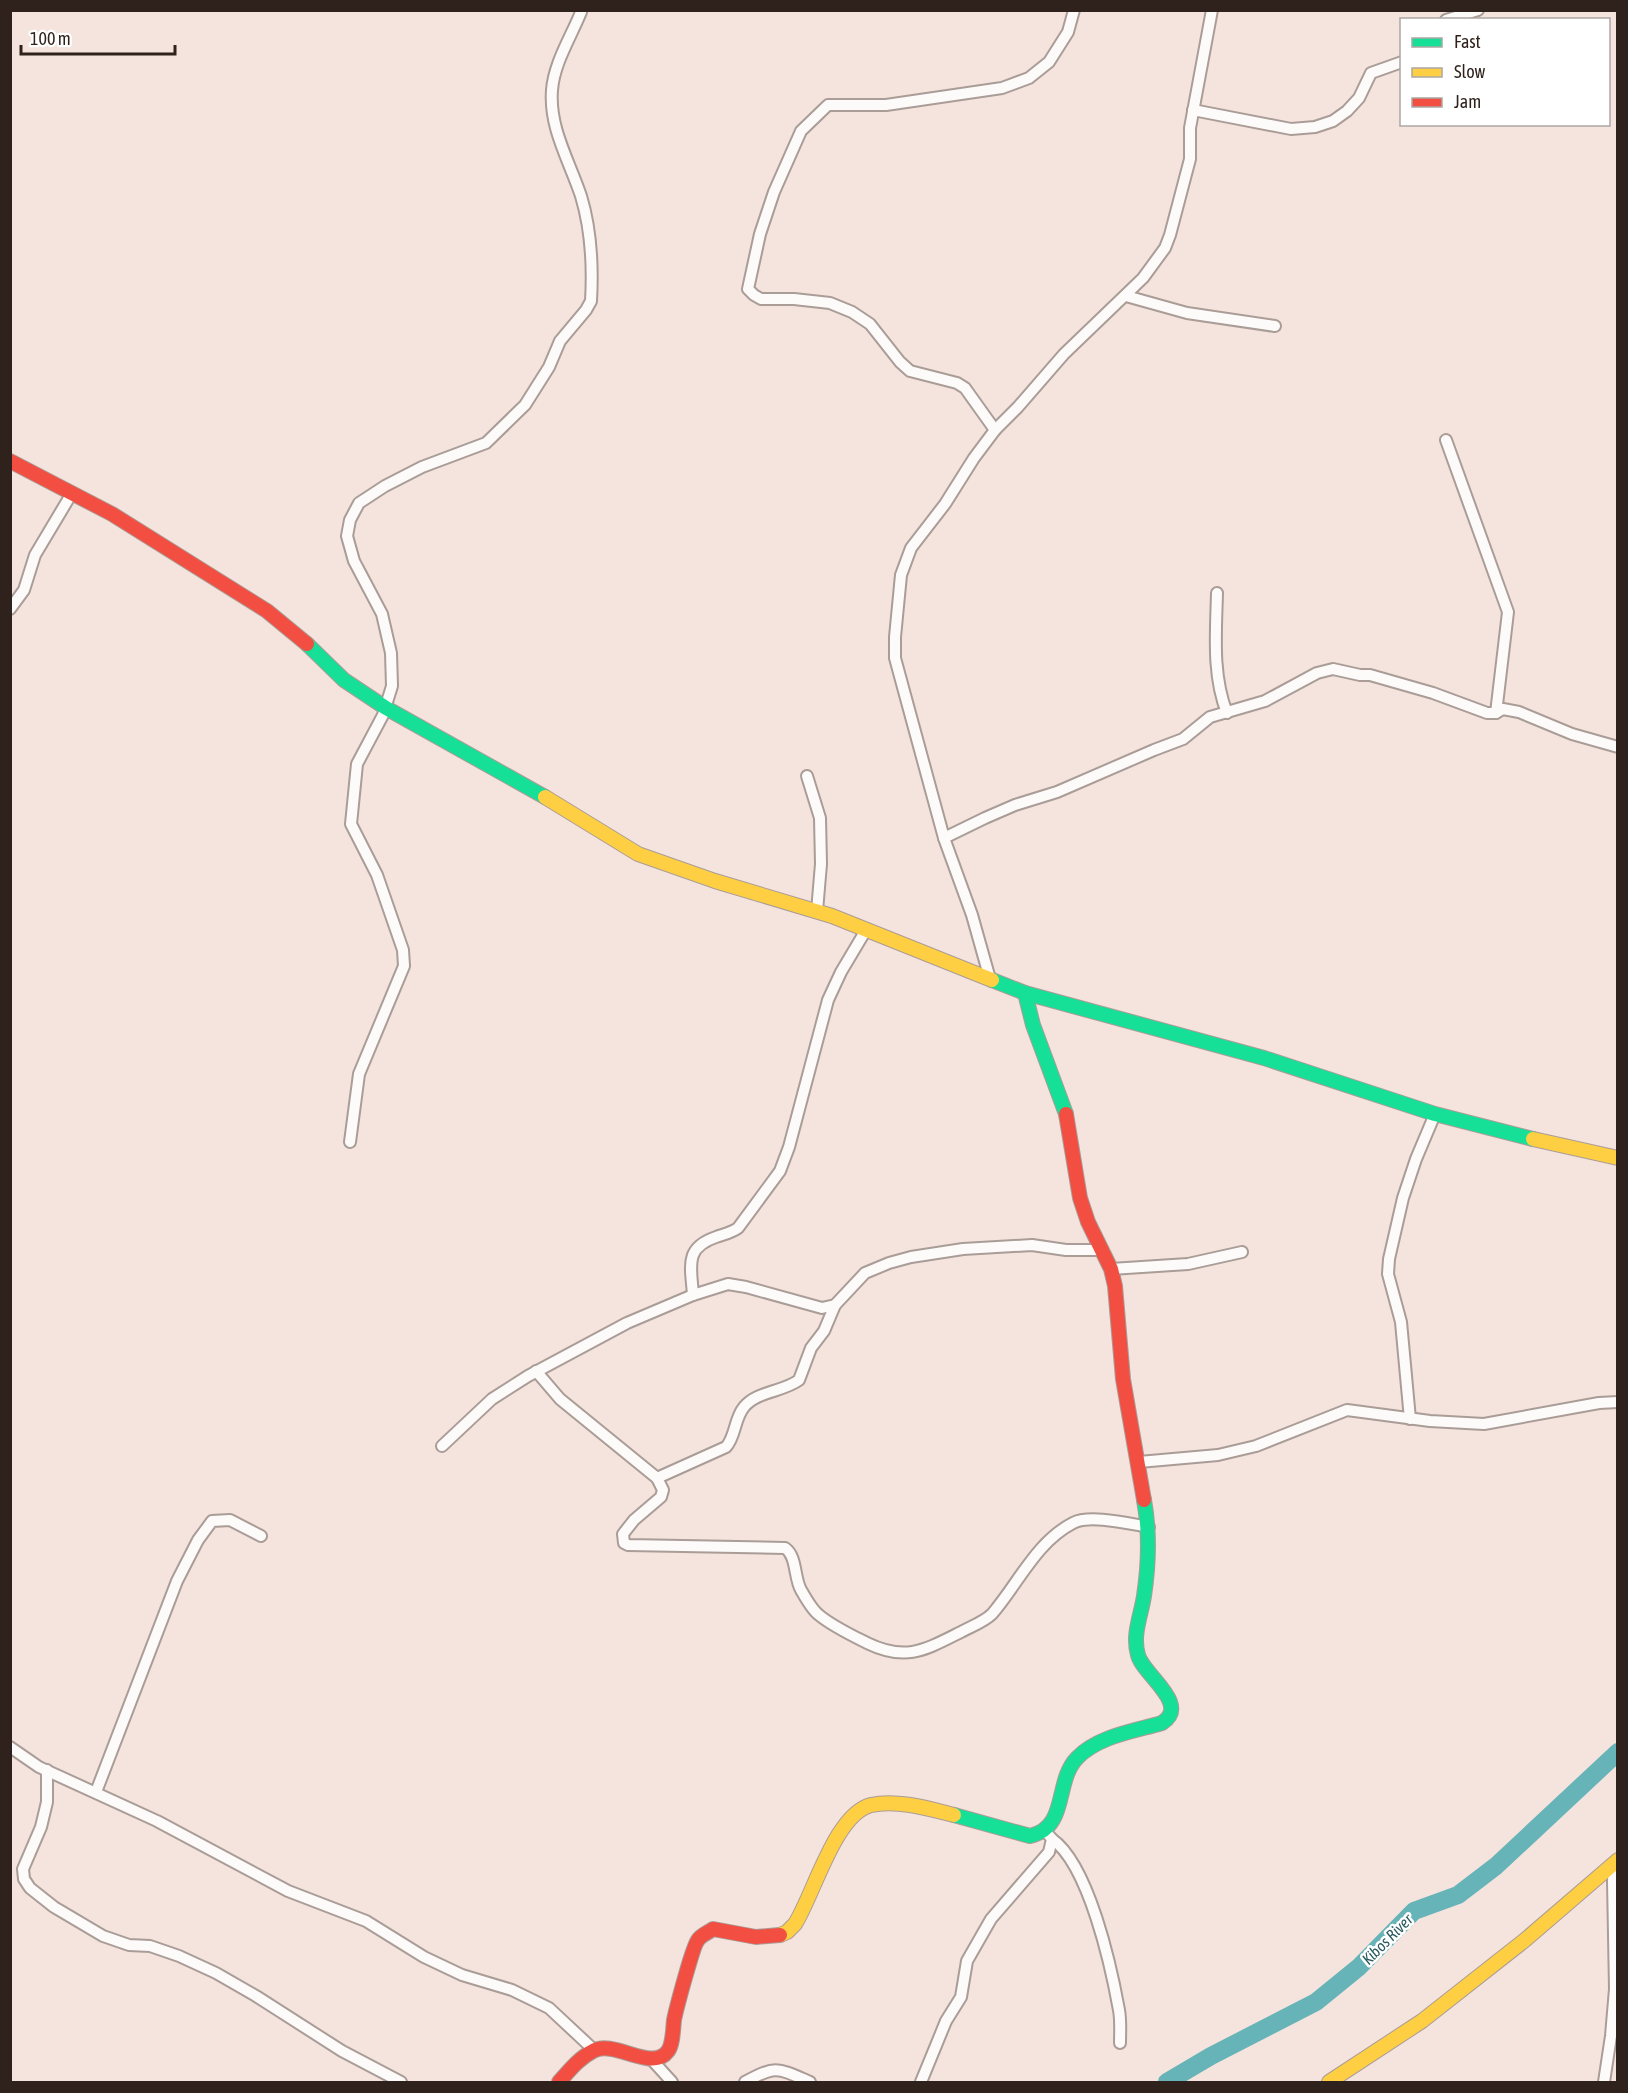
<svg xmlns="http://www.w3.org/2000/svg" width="1628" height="2093" font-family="'Asap Condensed',sans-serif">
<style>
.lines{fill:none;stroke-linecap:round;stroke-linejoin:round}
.river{stroke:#66b3b8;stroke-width:18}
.street-casing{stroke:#aa9c97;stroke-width:14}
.fast-casing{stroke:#aa9c97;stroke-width:16}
.slow-casing{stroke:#aa9c97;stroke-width:16}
.jam-casing{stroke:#aa9c97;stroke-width:16}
.street{stroke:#fdfbfa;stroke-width:10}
.fast{stroke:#16e098;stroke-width:14}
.slow{stroke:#ffcf43;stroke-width:14}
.jam{stroke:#f24e42;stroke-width:14}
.labels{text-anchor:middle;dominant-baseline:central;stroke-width:5;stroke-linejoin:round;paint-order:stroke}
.water-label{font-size:16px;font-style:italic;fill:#2c5b60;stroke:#fff}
</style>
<rect width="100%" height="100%" fill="#f4e4dd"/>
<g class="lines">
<path class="river" d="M1167 2082 1211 2056 1316 2002 1359 1967 1414 1911 1458 1895 1496 1866 1618 1752"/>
<g class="street-casing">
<g id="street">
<path d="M1446 20 1478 10"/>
<path d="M1193 110 1291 129 1315 127 1333 121 1347 111 1359 98 1371 73 1402 62"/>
<path d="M1126 296 1187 313 1275 326"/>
<path d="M995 430 965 388 957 383 910 371 900 362 870 324 852 312 830 303 794 299H761L754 295 748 289 760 234 774 192 801 131 828 105H886L1002 88 1029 78 1049 62 1068 32 1074 10"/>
<path d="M1446 440 1508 612 1496 713"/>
<path d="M1217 593C1216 633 1212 675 1227 713"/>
<path d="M10 609 24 590 35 555 72 493"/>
<path d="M807 776 820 818 821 864 817 911"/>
<path d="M944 838 985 818 1015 805 1057 792 1154 750 1183 739 1210 717 1265 701 1317 673 1333 669 1360 675H1370L1433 693 1487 713H1496L1503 709 1519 712 1572 734 1618 747"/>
<path d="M990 979 972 915 944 838 895 658V637L901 575 911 548 945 504 974 458 995 430 1018 407 1064 354 1143 278 1165 248 1170 235 1190 159V128L1212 10"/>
<path d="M350 1142 359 1074 404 966 403 950 377 875 351 824 357 764 383 715 392 686 391 653 382 614 354 561 347 536 350 520 359 503 385 486 422 467 486 443 525 405 549 367 560 341 586 310 591 301C593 266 591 229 581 196 569 160 549 128 552 90 554 63 571 37 581 12"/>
<path d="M1111 1269 1188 1264 1242 1252"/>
<path d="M693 1295C691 1266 684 1248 716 1237 724 1234 731 1233 738 1228L780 1171 789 1147 828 1000 841 972 866 930"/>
<path d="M536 1371 560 1399 657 1478 663 1490 661 1497 634 1520 623 1534 624 1543 628 1545 785 1548C797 1556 794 1578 801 1590 805 1597 812 1610 819 1615 832 1626 851 1635 867 1643 906 1662 925 1650 961 1632 970 1627 984 1622 992 1614 1018 1584 1036 1542 1073 1523 1090 1514 1130 1524 1149 1527"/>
<path d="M1410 1419 1401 1322 1388 1274 1389 1259 1403 1198 1416 1159 1435 1114"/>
<path d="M442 1446 492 1399 528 1376 627 1323 693 1295 728 1284 746 1287 822 1308 835 1305 865 1273 889 1263 911 1257 963 1249 1032 1245 1066 1250H1102"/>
<path d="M1139 1462 1218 1455 1256 1446 1347 1410 1430 1421 1484 1424 1599 1403 1618 1402"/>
<path d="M657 1478 726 1447C736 1436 734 1419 744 1407 757 1391 783 1392 799 1380L811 1348 824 1331 835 1305"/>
<path d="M10 1747 39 1767 157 1821 288 1891 366 1921 424 1957 462 1975 512 1990 549 2008 594 2050"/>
<path d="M47 1770V1802L41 1827 23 1869 24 1879 30 1888 54 1907 103 1936 129 1945 150 1946 179 1956 216 1973 256 1996 342 2051 401 2082"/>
<path d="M96 1792 177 1581 198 1540 212 1521 230 1520 261 1536"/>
<path d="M1052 1839C1089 1865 1111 1966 1119 2010 1121 2021 1120 2032 1120 2043"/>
<path d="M652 2060 672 2082"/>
<path d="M745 2082C776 2065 778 2068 810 2082"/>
<path d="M921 2082 946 2021 961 1997 967 1961 991 1919 1049 1852 1052 1839 1046 1832"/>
<path d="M1604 2082 1611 2036 1615 1989 1613 1881 1614 1864"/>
</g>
</g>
<g class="fast-casing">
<g id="fast">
<path d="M307 644 344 680 386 708 545 797"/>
<path d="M992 980 1025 993 1264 1058 1435 1114 1533 1139"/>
<path d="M1025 993 1033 1025 1066 1114"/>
<path d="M954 1815 1030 1836C1069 1827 1054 1782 1077 1758 1098 1736 1135 1731 1162 1723 1191 1704 1143 1675 1138 1655 1132 1635 1141 1616 1144 1596 1149 1563 1150 1533 1144 1500"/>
</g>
</g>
<g class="slow-casing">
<g id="slow">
<path d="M545 797 638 854 715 881 832 916 992 980"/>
<path d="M1533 1139 1618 1158"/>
<path d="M780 1935 787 1932 795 1924C814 1894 835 1814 871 1805 897 1799 930 1809 954 1815"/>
<path d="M1329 2082 1422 2021 1525 1940 1618 1860"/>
</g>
</g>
<g class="jam-casing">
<g id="jam">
<path d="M10 461 112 514 267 611 307 644"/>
<path d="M1066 1114 1080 1198 1088 1222 1111 1269 1115 1286 1123 1379 1144 1500"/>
<path d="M559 2082C569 2071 579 2058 593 2051 615 2039 652 2073 668 2051 673 2044 673 2029 674 2020 676 2010 693 1945 698 1940 701 1935 709 1932 713 1929L756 1937 780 1935"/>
</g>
</g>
<use href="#street" class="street"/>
<use href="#fast" class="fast"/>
<use href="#slow" class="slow"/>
<use href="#jam" class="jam"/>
</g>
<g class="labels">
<g class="water-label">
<text transform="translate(1387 1939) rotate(-45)">Kibos River</text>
</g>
</g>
<rect width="1628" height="2093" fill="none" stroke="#2f221c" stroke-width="24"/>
<rect x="1400" y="18" width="210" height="108" fill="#ffffff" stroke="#aca7a4" stroke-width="1.5"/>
<rect x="1412" y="38" width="30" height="9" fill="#16e098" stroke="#aca7a4" stroke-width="1.5"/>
<text x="1454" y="48" font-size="18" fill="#2f221c">Fast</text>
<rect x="1412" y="68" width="30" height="9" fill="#ffcf43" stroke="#aca7a4" stroke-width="1.5"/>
<text x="1454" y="78" font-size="18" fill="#2f221c">Slow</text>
<rect x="1412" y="98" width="30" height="9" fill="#f24e42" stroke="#aca7a4" stroke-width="1.5"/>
<text x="1454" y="108" font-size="18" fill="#2f221c">Jam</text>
<path d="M21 45v9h154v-9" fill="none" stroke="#2f221c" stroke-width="3"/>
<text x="30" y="45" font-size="18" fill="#2f221c" stroke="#ffffff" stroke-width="4.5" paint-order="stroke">100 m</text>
</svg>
